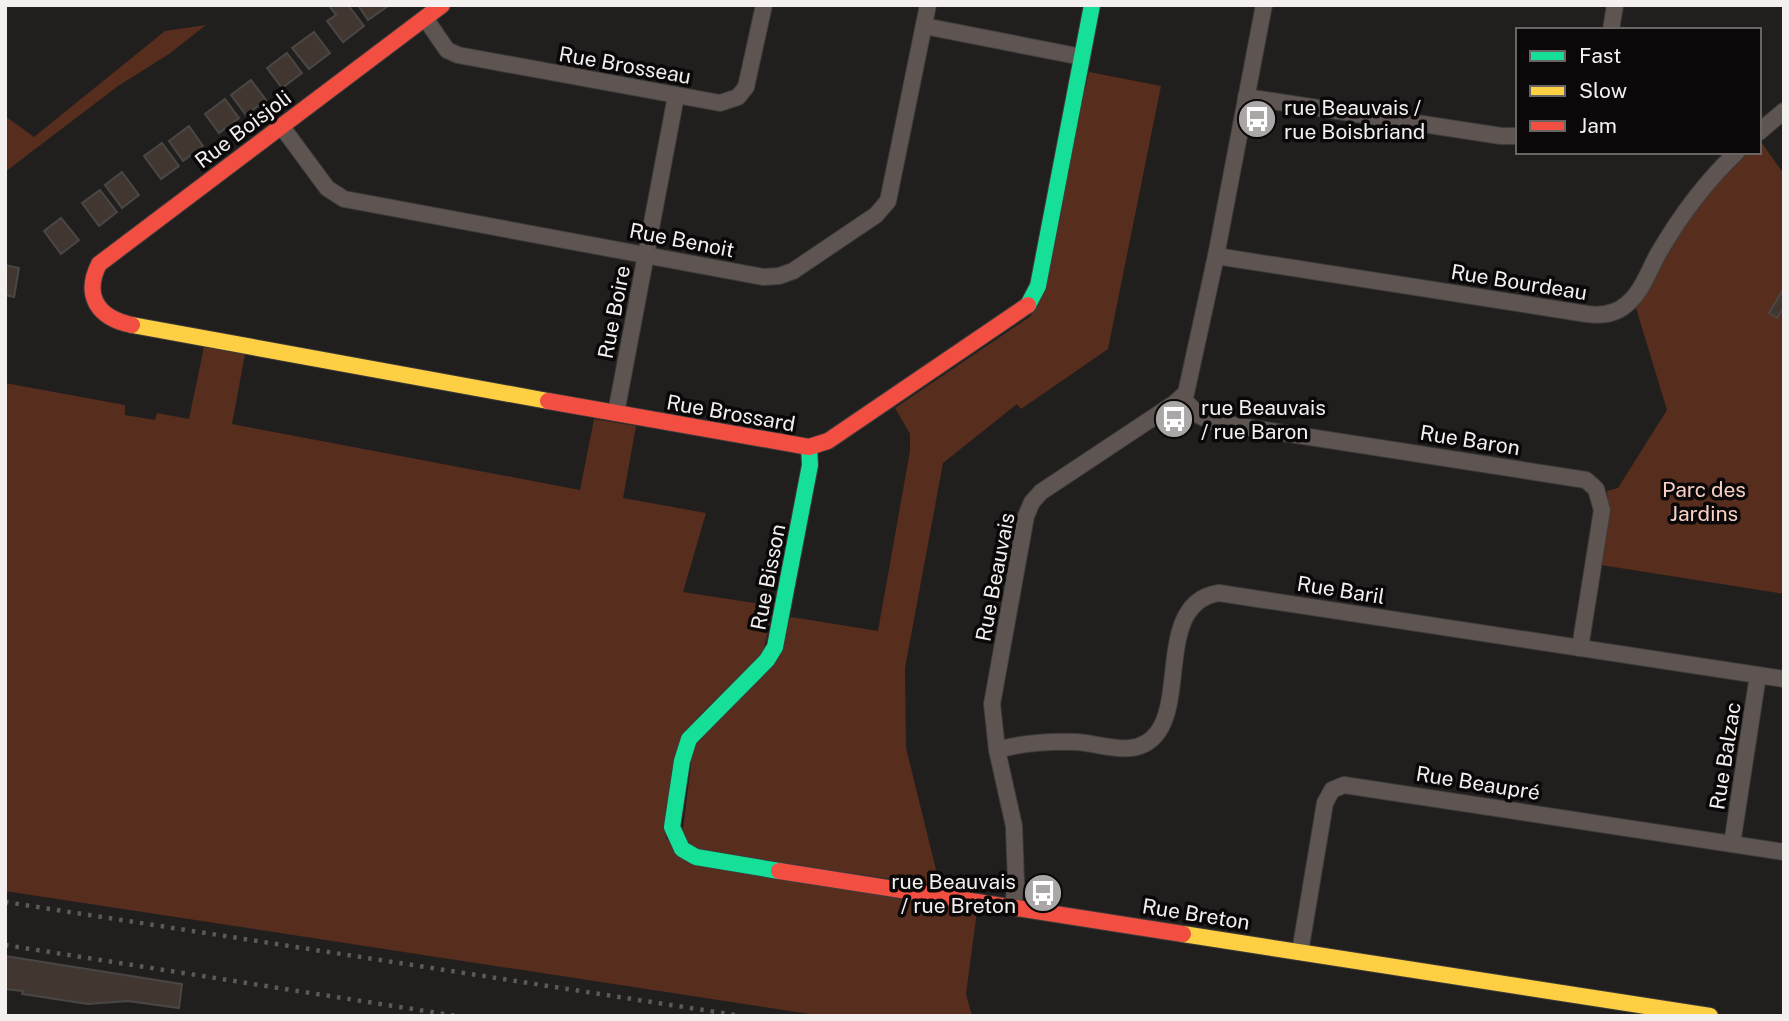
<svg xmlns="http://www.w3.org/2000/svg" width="1789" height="1021" font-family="'Public Sans',sans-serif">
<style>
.green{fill:#572d1e}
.building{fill:#423631;stroke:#494746;stroke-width:2}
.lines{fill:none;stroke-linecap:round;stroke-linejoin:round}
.street-casing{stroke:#3e3c3b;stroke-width:18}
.fast-casing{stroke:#3e3c3b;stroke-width:18}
.slow-casing{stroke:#3e3c3b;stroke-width:18}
.jam-casing{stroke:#3e3c3b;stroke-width:18}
.street{stroke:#5e5552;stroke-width:16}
.fast{stroke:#16e098;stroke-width:16}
.slow{stroke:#ffcf43;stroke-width:16}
.jam{stroke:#f24e42;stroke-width:16}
.rail{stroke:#5e5956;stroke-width:4.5;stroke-dasharray:3.5 7;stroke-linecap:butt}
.labels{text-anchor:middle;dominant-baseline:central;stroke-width:7;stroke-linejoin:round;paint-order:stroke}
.street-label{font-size:21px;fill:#f4f0ef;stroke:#0a0808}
.poi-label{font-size:21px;fill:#f4f0ef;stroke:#0a0808;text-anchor:start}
.park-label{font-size:21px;fill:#fad0c2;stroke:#0a0808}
</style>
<rect width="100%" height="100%" fill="#211f1d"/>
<g class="green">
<path d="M206 25 169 54 118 86 5 172V116L34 137 165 31Z"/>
<path d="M1089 72 1161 86 1108 349 1021 409 1017 404 943 463 905 668 906 748 940 886 699 851 682 837 693 748 791 617 878 631 910 451V434L895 408 1031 316Z"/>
<path d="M1761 142 1784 174V594L1601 565 1609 513 1607 491 1618 488 1667 410 1636 308 1686 224 1707 194 1749 152H1759Z"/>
<path d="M204 347 245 354 232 424 580 490 594 419 636 426 623 498 706 513 683 592 774 606 763 652 696 719 666 839 977 911 966 994 972 1016H823L5 891V383L125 405V415L155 420 157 413 189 419Z"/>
</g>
<g class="building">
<path d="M332 5H348L364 26 343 42 327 21 336 15 330 7Z"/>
<path d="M358 5H388V6L368 20Z"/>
<path d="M314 32 330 53 309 69 292 48Z"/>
<path d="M287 53 302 73 282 88 267 68Z"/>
<path d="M251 80 266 100 246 115 231 95Z"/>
<path d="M225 99 239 118 219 133 205 114Z"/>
<path d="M189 126 203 146 183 161 169 141Z"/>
<path d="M162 143 179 166 161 179 144 156Z"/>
<path d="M122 172 139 195 122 208 105 185Z"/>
<path d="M100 190 117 212 99 226 82 203Z"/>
<path d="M61 218 79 240 61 254 44 231Z"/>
<path d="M5 265 19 268 14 297 5 295Z"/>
<path d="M1783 290 1784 307 1777 318 1769 313Z"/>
<path d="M5 956 182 984 179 1008 128 1001 88 1004 22 994 23 991 5 989Z"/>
</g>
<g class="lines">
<g class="street-casing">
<g id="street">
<path d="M425 18 447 50 458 55 720 103 738 97 746 87 764 5"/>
<path d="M924 26 1082 57"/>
<path d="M1611 30 1615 5"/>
<path d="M1246 97 1501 136H1518"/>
<path d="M282 127 327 188 344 199 763 277 779 276 793 271 876 215 888 201 928 5"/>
<path d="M1759 132 1784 111"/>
<path d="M1216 256 1587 314C1602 316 1616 314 1627 304 1642 292 1649 270 1658 254 1680 216 1705 182 1737 152"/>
<path d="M1182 398 1200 416 1213 422 1586 480 1596 489 1602 510 1580 648"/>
<path d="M616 413 676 96"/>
<path d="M997 750C1022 743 1052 741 1077 742 1105 744 1138 760 1158 732 1185 694 1158 602 1219 593L1784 679"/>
<path d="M1732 844 1758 675"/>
<path d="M1013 906 1016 883 1014 826 997 750 992 704 1026 516 1032 502 1041 492 1175 403 1186 393 1216 256 1264 5"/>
<path d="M1300 952 1325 803 1332 790 1344 785 1784 852"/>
</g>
</g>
<g class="fast-casing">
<g id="fast">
<path d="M1028 305 1038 286 1092 5"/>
<path d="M779 871 696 857 682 849 672 827 682 761 689 739 767 660 775 647 810 465 809 447"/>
</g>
</g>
<g class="slow-casing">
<g id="slow">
<path d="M132 325 548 401"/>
<path d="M1183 934 1710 1016"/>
</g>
</g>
<g class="jam-casing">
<g id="jam">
<path d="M132 325C98 318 83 296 99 264L442 5"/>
<path d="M548 401 809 447 828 441 1028 305"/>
<path d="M779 871 1183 934"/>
</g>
</g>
<use href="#street" class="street"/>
<use href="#fast" class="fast"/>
<use href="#slow" class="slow"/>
<use href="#jam" class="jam"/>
<g class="rail">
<path d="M5 902 742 1016"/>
<path d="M5 945 457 1016"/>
</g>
</g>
<defs>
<g id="bus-disc" transform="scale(2.0125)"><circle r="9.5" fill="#aaa7a6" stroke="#0a0808"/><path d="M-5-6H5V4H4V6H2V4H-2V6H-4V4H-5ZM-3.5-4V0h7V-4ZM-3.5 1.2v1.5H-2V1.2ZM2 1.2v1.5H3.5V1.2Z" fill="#fff"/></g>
</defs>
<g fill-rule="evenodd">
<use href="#bus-disc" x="1257" y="119"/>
<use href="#bus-disc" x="1174" y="419"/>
<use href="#bus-disc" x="1043" y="893"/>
</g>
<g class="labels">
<g class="street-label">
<text transform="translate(625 65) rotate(10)">Rue Brosseau</text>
<text transform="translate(243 129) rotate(-37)">Rue Boisjoli</text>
<text transform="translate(682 240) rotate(11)">Rue Benoit</text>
<text transform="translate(1519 282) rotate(9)">Rue Bourdeau</text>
<text transform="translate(614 312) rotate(-79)">Rue Boire</text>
<text transform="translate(731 413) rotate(10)">Rue Brossard</text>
<text transform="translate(1470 440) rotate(9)">Rue Baron</text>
<text transform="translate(768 577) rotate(-79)">Rue Bisson</text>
<text transform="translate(995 577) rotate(-79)">Rue Beauvais</text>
<text transform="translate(1341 590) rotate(9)">Rue Baril</text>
<text transform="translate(1725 756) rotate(-81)">Rue Balzac</text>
<text transform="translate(1478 783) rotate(9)">Rue Beaupré</text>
<text transform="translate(1196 914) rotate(9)">Rue Breton</text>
</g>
<g class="poi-label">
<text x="1284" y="107">rue Beauvais /<tspan x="1284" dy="24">rue Boisbriand</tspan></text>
<text x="1201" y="407">rue Beauvais<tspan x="1201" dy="24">/ rue Baron</tspan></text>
<text x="1016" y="881" text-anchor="end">rue Beauvais<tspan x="1016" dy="24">/ rue Breton</tspan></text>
</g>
<g class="park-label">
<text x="1704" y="489">Parc des<tspan x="1704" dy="24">Jardins</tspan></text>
</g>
</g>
<rect width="1789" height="1021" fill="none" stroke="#f4f0ef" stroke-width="14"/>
<rect x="1516" y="28" width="245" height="126" fill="#0a0808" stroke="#686564" stroke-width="2"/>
<rect x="1530" y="51" width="35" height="10" fill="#16e098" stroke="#686564" stroke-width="2"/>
<text x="1579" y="63" font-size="21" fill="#f4f0ef">Fast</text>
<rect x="1530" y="86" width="35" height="10" fill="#ffcf43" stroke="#686564" stroke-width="2"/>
<text x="1579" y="98" font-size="21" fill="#f4f0ef">Slow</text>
<rect x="1530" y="121" width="35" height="10" fill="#f24e42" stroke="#686564" stroke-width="2"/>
<text x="1579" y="133" font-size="21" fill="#f4f0ef">Jam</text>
</svg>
